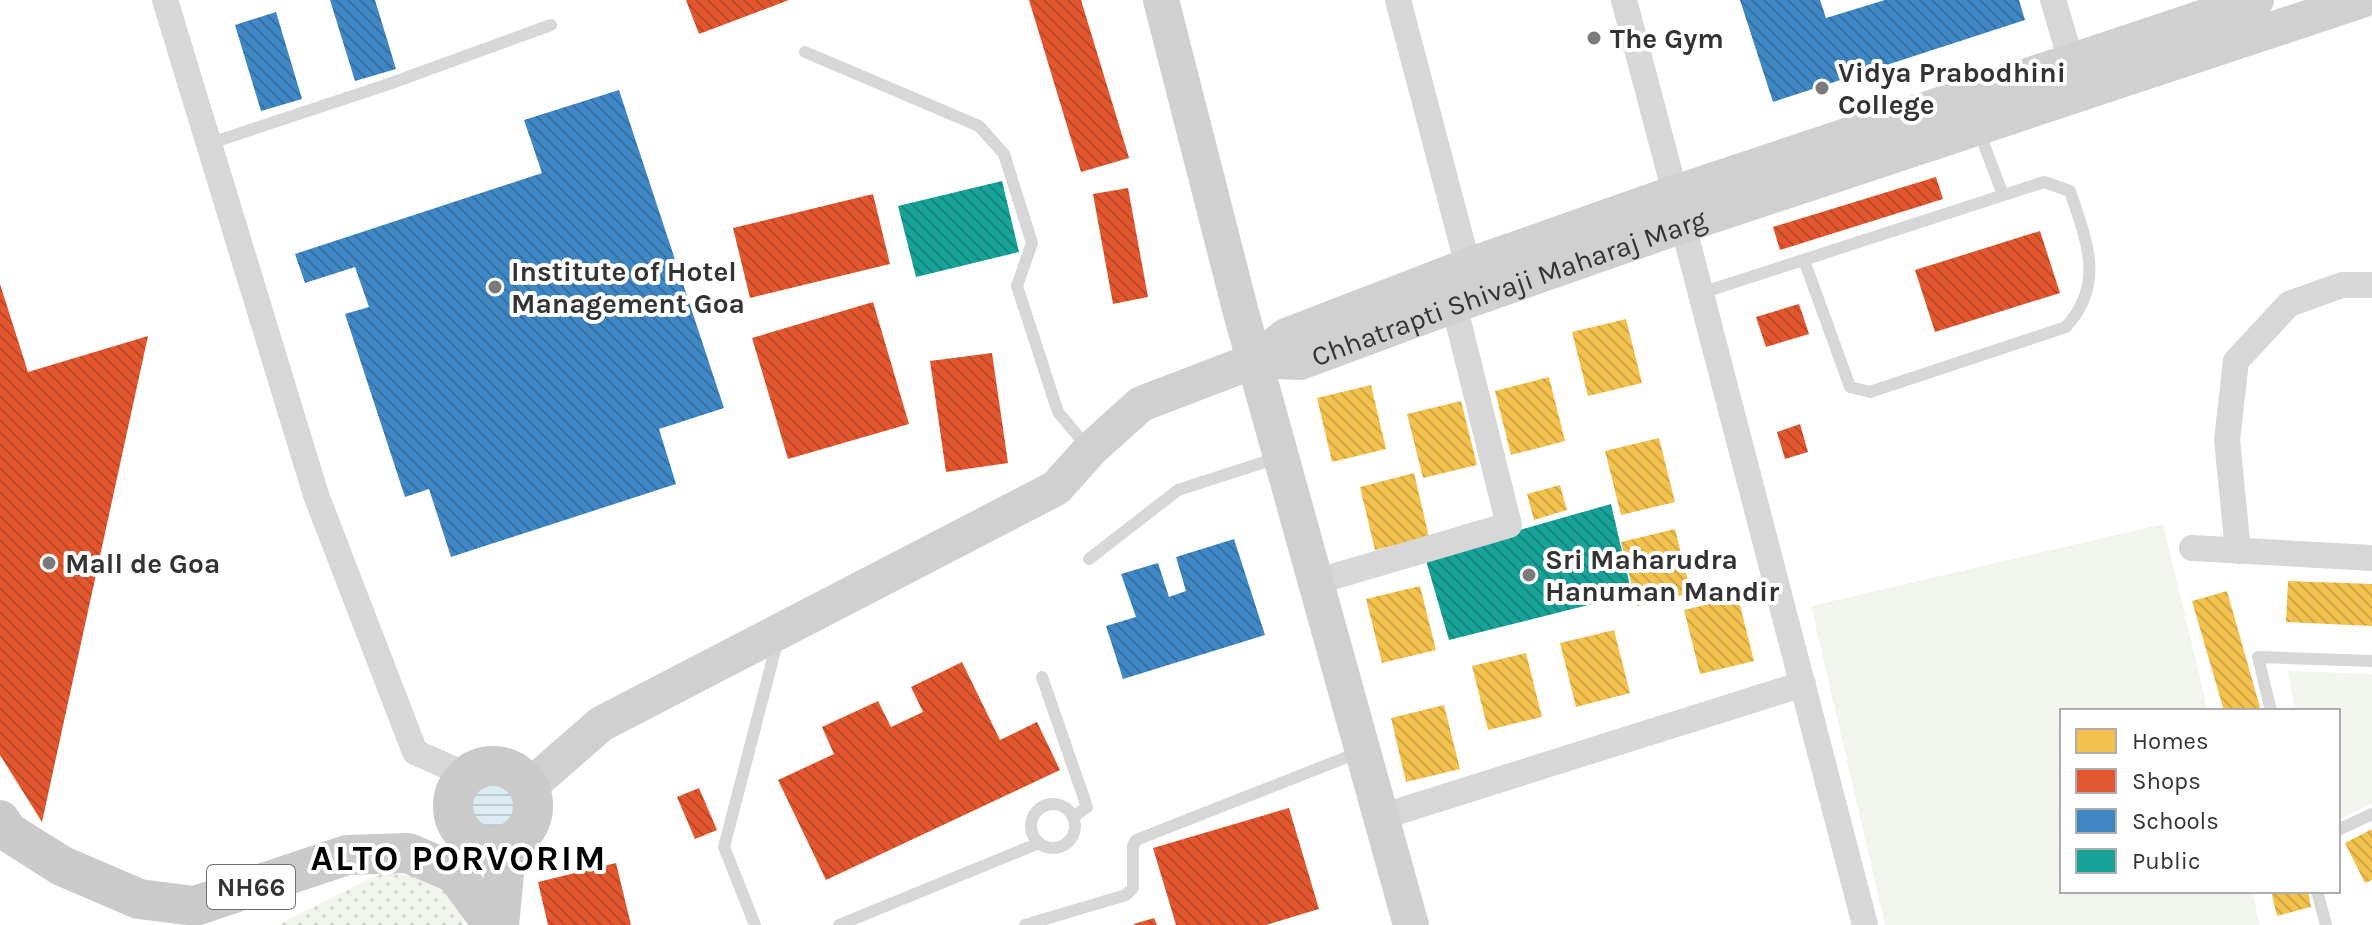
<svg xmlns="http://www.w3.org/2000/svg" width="2372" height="925" font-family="Karla,sans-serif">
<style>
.grass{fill:url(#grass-dots)}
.park{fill:#f1f5ed}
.water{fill:url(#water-rules)}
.homes{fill:url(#homes-back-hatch)}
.shops{fill:url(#shops-back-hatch)}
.schools{fill:url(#schools-back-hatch)}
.public{fill:url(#public-back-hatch)}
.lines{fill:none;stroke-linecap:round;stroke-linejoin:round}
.lane{stroke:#d7d7d7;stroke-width:12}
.street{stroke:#d7d7d7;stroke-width:26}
.secondary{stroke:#d0d0d0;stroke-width:36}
.primary{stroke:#cacaca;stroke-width:40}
.poi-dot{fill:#7a7a7a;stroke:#fff;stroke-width:3}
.labels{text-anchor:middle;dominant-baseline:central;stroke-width:8;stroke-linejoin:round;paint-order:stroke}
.shield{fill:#fff;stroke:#707070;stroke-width:2}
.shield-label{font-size:26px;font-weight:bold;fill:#333}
.poi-label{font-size:28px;font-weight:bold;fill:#333;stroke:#fff;text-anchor:start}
.street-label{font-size:28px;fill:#333;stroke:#fff}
.district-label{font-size:36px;font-weight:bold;letter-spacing:2px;fill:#000;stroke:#fff}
</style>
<defs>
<pattern id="grass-dots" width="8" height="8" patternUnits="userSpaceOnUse" patternTransform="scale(2)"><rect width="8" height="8" fill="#f1f5ed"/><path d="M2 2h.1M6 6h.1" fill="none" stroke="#cfd2cc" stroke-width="1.8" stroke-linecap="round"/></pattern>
<pattern id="water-rules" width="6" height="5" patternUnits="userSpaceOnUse" patternTransform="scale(2)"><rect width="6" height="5" fill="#ddebf3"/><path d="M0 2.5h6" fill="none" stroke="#becad1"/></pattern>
<pattern id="homes-back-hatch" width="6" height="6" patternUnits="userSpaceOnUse" patternTransform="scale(2)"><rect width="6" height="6" fill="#f2c14e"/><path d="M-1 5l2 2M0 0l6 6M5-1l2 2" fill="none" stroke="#d0a645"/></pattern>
<pattern id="shops-back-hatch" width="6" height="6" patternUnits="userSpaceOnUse" patternTransform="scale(2)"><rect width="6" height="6" fill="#e4572e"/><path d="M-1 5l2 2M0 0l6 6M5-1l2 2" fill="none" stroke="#b94928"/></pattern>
<pattern id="schools-back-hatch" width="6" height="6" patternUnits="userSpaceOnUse" patternTransform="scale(2)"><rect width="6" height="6" fill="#3f88c5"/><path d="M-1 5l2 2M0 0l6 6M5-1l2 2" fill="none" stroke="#3570a1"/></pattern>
<pattern id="public-back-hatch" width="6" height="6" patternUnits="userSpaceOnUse" patternTransform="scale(2)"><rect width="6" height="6" fill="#17a398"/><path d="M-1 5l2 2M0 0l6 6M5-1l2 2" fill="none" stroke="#15857d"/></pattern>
</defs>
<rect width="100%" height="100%" fill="#fff"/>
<path class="grass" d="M382 873 429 877 459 901 464 925H278Z"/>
<g class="park">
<path d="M2163 524 2208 711H2062V891H2252L2260 925H1885L1811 606Z"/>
<path d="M2288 671 2372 674V803L2338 820V711H2295Z"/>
</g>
<circle class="water" cx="494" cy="805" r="22"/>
<g class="homes">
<path d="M1626 319 1642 383 1588 396 1572 332Z"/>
<path d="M1549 377 1565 441 1511 455 1495 391Z"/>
<path d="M1371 385 1386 449 1332 462 1317 398Z"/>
<path d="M1461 401 1477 465 1423 478 1407 414Z"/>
<path d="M1659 438 1675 502 1621 515 1605 451Z"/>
<path d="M1414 473 1429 537 1375 550 1360 487Z"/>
<path d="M1560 485 1567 510 1534 520 1527 494Z"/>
<path d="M1675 529 1691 593 1637 606 1621 542Z"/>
<path d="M2288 581 2372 584V626L2286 622Z"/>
<path d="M1420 586 1436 650 1382 663 1366 599Z"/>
<path d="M2227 591 2261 711H2224L2192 601Z"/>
<path d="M1738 597 1754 661 1700 674 1684 610Z"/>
<path d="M1614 630 1630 693 1576 707 1560 643Z"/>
<path d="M1526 653 1542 717 1488 730 1472 666Z"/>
<path d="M1444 705 1460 769 1406 782 1391 718Z"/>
<path d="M2372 829V880L2365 883 2345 843Z"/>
<path d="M2271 891H2308L2311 907 2277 916Z"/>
</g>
<g class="shops">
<path d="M686 0H789L699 34Z"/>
<path d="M1029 0H1081L1129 158 1081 172Z"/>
<path d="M1936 177 1943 199 1780 250 1773 227Z"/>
<path d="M1128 188 1148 297 1113 304 1093 194Z"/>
<path d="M873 194 890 264 750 298 733 228Z"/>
<path d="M2040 231 2060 293 1935 332 1915 270Z"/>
<path d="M0 284 28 372 148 336 42 822 0 755Z"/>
<path d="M873 302 909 424 788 459 752 338Z"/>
<path d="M1799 304 1809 334 1766 347 1756 317Z"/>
<path d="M992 353 1008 463 946 472 930 361Z"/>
<path d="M1800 424 1808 452 1785 459 1777 432Z"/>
<path d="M962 662 1000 740 1037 722 1060 770 826 880 778 780 834 754 822 727 878 701 891 727 923 712 911 687Z"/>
<path d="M699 788 717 830 695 839 677 797Z"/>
<path d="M1289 808 1319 909 1266 925H1176L1153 848Z"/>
<path d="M616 863 631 925H548L538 882Z"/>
<path d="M1154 918 1157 925H1134V924Z"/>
</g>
<g class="schools">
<path d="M330 0H375L396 69 355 81Z"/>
<path d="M1740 0H1820L1826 18 1885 0H2019L2025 20 1773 102Z"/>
<path d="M276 12 302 99 261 111 235 25Z"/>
<path d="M619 90 724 408 659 429 676 484 451 557 429 489 405 497 345 314 369 307 355 267 305 283 295 254 542 173 524 120Z"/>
<path d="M1234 539 1265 635 1123 679 1106 626 1136 617 1121 574 1158 563 1169 597 1186 591 1176 557Z"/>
</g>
<g class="public">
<path d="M1002 181 1019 252 916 277 898 206Z"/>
<path d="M1611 504 1632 594 1449 640 1425 557Z"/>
</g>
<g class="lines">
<g class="lane">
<path d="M805 52 979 126 1004 154 1032 243 1017 286 1058 412 1088 448"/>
<path d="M1979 131 2003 195"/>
<path d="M208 144 386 85 551 25"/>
<path d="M1701 293 2044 182 2070 191C2086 240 2106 283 2066 327L1870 392 1850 387 1804 260"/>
<path d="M1089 559 1178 490 1277 458"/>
<path d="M1042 677 1087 807 1073 817"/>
<path d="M2271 711 2258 657 2372 661"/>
<circle cx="1053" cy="826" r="22"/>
<path d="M2338 830 2372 814"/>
<path d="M2317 891 2326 925"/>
<path d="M755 925 724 847 778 639"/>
<path d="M839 925 1039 843"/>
<path d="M1025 925 1126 895 1133 888V846L1136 840 1360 752"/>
</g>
<g class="street">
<path d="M165 0 316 495 415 752 466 775"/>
<path d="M1398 0 1468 266"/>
<path d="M1624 0 1675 193"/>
<path d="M2053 0 2076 77"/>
<path d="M1683 225 1865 925"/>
<path d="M2192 548 2372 558"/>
<path d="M2238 551 2227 440 2236 361 2289 304 2342 285H2372"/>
<path d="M1315 582 1509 525 1454 305"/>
<path d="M1381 817 1803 684"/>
</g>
<g class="secondary">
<path d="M1161 0 1240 309 1411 925"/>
<path id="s1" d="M1256 360 1300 362 1454 305 1683 225 2362 0"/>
<path d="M529 787 601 724 1056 488 1090 450 1141 404 1256 360 1286 336 1468 266 1675 193 2256 0"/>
</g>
<g class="primary">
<circle cx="493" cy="806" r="40"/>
<path d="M0 820 8 832 62 866 139 899 195 906 347 855 408 853 455 873 493 925"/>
<path d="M499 925 507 844"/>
</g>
</g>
<g class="poi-dot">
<circle cx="1594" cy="38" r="8"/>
<circle cx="1822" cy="88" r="8"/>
<circle cx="495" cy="287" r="8"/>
<circle cx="49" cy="563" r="8"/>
<circle cx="1529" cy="575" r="8"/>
</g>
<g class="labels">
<rect class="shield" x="207" y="865" width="88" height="44" rx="6"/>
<g class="shield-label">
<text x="251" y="887">NH66</text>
</g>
<g class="poi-label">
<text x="1610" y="38">The Gym</text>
<text x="1838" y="72">Vidya Prabodhini<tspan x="1838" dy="32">College</tspan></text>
<text x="511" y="271">Institute of Hotel<tspan x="511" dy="32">Management Goa</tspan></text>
<text x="1545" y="559">Sri Maharudra<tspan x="1545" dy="32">Hanuman Mandir</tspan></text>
<text x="65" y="563">Mall de Goa</text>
</g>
<g class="street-label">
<text stroke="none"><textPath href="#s1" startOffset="266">Chhatrapti Shivaji Maharaj Marg</textPath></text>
</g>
<g class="district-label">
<text x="459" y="858">ALTO PORVORIM</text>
</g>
</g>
<rect x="2060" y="709" width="280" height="184" fill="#ffffff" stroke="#adadad" stroke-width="2"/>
<rect x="2076" y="729" width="40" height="24" fill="#f2c14e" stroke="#adadad" stroke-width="2"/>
<text x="2132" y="749" font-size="24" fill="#333333">Homes</text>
<rect x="2076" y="769" width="40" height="24" fill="#e4572e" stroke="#adadad" stroke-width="2"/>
<text x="2132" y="789" font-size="24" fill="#333333">Shops</text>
<rect x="2076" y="809" width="40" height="24" fill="#3f88c5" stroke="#adadad" stroke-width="2"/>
<text x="2132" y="829" font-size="24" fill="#333333">Schools</text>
<rect x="2076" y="849" width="40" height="24" fill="#17a398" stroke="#adadad" stroke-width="2"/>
<text x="2132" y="869" font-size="24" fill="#333333">Public</text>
</svg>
